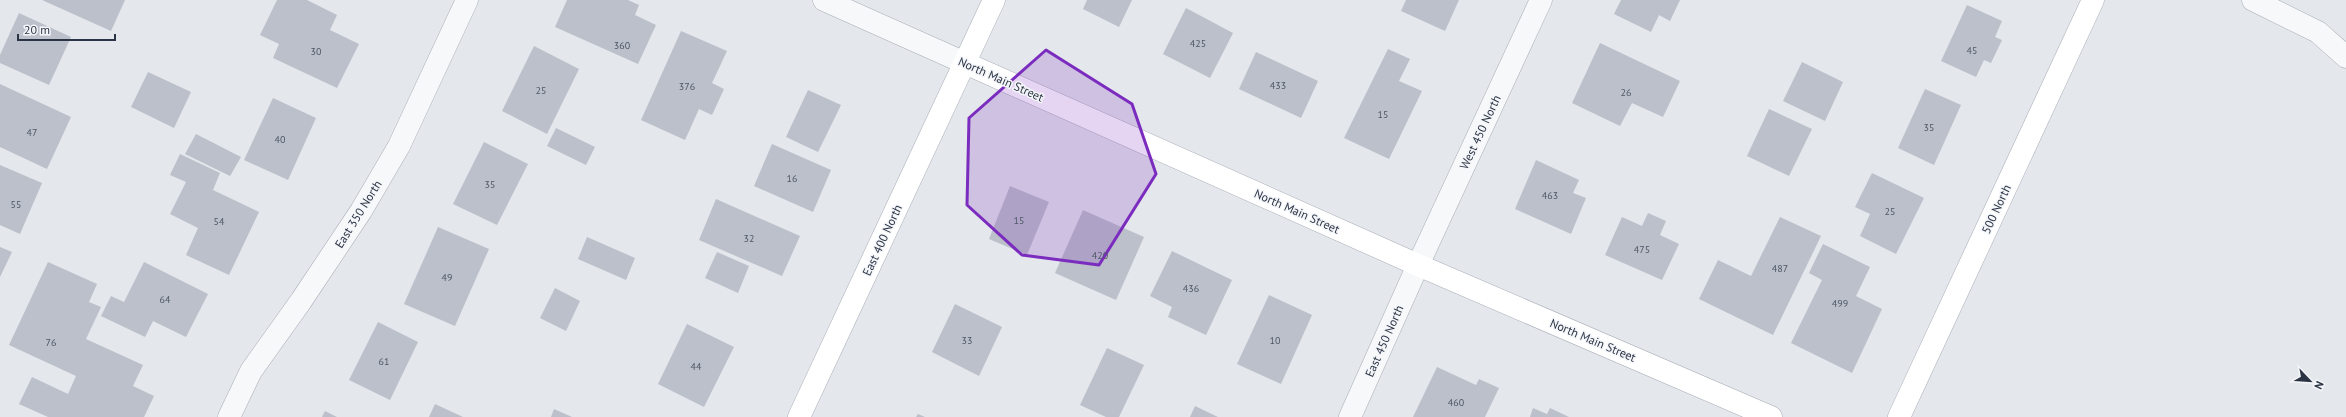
<svg xmlns="http://www.w3.org/2000/svg" width="2346" height="417" font-family="'PT Sans',sans-serif">
<style>
.building{fill:#bbc0ca}
.lines{fill:none;stroke-linecap:round;stroke-linejoin:round}
.street-casing{stroke:#a9aeb7;stroke-width:23}
.secondary-casing{stroke:#a9aeb7;stroke-width:23}
.street{stroke:#f7f8fa;stroke-width:22}
.secondary{stroke:#fff;stroke-width:22}
.marked{fill:#7b2cbf;fill-opacity:0.2;stroke:#7b2cbf;stroke-width:3;stroke-linejoin:round}
.labels{text-anchor:middle;dominant-baseline:central;stroke-width:3;stroke-linejoin:round;paint-order:stroke}
.number-label{font-size:10px;fill:#4f5766}
.street-label{font-size:12px;fill:#2b3445;stroke:#f4f6f9}
</style>
<rect width="100%" height="100%" fill="#e4e7ec"/>
<g class="building">
<path d="M42 0H125L111 31Z"/>
<path d="M277 0H307L337 15 330 30 359 44 337 88 273 58 279 44 260 35Z"/>
<path d="M567 0H628L639 5 635 15 656 25 638 64 555 27Z"/>
<path d="M1087 0H1132L1119 27 1083 9Z"/>
<path d="M1406 0H1459L1445 31 1401 11Z"/>
<path d="M1621 0H1680L1670 21 1659 15 1651 32 1614 14Z"/>
<path d="M1967 5 2002 21 1995 37 2002 40 1991 63 1984 60 1976 77 1941 61Z"/>
<path d="M1186 8 1233 33 1210 78 1163 54Z"/>
<path d="M19 13 71 37 49 85 0 63V55Z"/>
<path d="M681 31 727 51 712 83 724 89 712 115 699 109 685 140 641 120Z"/>
<path d="M1600 43 1680 81 1663 117 1632 103 1620 126 1572 103Z"/>
<path d="M534 46 579 69 547 134 502 111Z"/>
<path d="M1388 49 1410 59 1399 81 1422 91 1389 159 1344 138Z"/>
<path d="M1256 52 1318 81 1301 118 1239 89Z"/>
<path d="M1802 62 1843 82 1825 121 1783 101Z"/>
<path d="M148 72 191 92 174 128 131 107Z"/>
<path d="M0 84 71 117 47 169 0 147Z"/>
<path d="M1925 89 1961 105 1934 165 1898 148Z"/>
<path d="M808 90 841 105 818 152 786 137Z"/>
<path d="M273 98 316 118 288 180 244 160Z"/>
<path d="M1769 109 1812 129 1789 176 1747 156Z"/>
<path d="M556 128 595 147 586 165 547 146Z"/>
<path d="M196 134 241 157 230 176 185 154Z"/>
<path d="M484 142 528 164 497 225 453 204Z"/>
<path d="M772 144 831 170 813 212 754 186Z"/>
<path d="M180 154 220 173 213 190 259 212 229 275 186 255 198 228 170 214 186 182 170 175Z"/>
<path d="M1536 160 1579 180 1573 193 1586 198 1571 234 1515 209Z"/>
<path d="M0 165 42 183 20 234 0 225Z"/>
<path d="M1872 173 1924 198 1896 254 1860 236 1870 214 1855 207Z"/>
<path d="M1010 186 1049 202 1027 255 989 239Z"/>
<path d="M716 199 800 236 782 276 699 240Z"/>
<path d="M1083 210 1144 237 1116 300 1055 273Z"/>
<path d="M1648 213 1666 221 1660 235 1679 244 1662 280 1605 255 1622 217 1642 226Z"/>
<path d="M1780 217 1821 236 1773 335 1699 299 1718 260 1751 276Z"/>
<path d="M438 227 489 249 455 326 404 304Z"/>
<path d="M587 237 635 258 626 280 578 259Z"/>
<path d="M1823 244 1870 267 1856 296 1882 309 1852 373 1791 343 1822 280 1809 273Z"/>
<path d="M0 247 12 252 0 277Z"/>
<path d="M1172 251 1232 280 1206 335 1168 317 1172 307 1150 296Z"/>
<path d="M717 252 749 266 738 293 705 278Z"/>
<path d="M48 262 97 284 89 302 101 307 86 339 143 365 133 386 154 396 144 417H48L19 404 32 377 68 394 76 376 9 345Z"/>
<path d="M144 262 208 294 186 337 153 321 145 337 101 316 111 296 124 302Z"/>
<path d="M555 288 580 301 566 331 540 318Z"/>
<path d="M1269 295 1312 315 1281 384 1237 364Z"/>
<path d="M955 304 1002 327 979 376 932 352Z"/>
<path d="M378 322 418 342 390 400 349 380Z"/>
<path d="M687 324 734 347 704 407 658 384Z"/>
<path d="M1107 348 1144 365 1119 417H1106L1080 405Z"/>
<path d="M1437 367 1476 385 1479 379 1499 388 1485 417H1413Z"/>
<path d="M435 404 463 417H429Z"/>
<path d="M1195 406 1218 417H1190Z"/>
<path d="M1533 408 1547 414 1550 408 1569 417H1530Z"/>
<path d="M554 409 572 417H551Z"/>
<path d="M325 411 337 417H322Z"/>
<path d="M918 414 925 417H916Z"/>
</g>
<g class="lines">
<g class="street-casing">
<g id="street">
<path d="M824 0 965 63"/>
<path d="M2253 0 2318 32 2346 57"/>
<path d="M229 417 251 371 301 301 361 211 399 146 467 0"/>
<path d="M1350 417 1418 265 1541 0"/>
</g>
</g>
<g class="secondary-casing">
<g id="secondary">
<path d="M965 63 1418 265 1771 417"/>
<path d="M799 417 994 0"/>
<path d="M1899 417 2093 0"/>
</g>
</g>
<use href="#street" class="street"/>
<use href="#secondary" class="secondary"/>
</g>
<path class="marked" d="M1046 50 1132 104 1156 174 1099 265 1022 255 967 205 969 118Z"/>
<g class="labels">
<g class="number-label">
<text x="1198" y="43">425</text>
<text x="622" y="45">360</text>
<text x="1972" y="50">45</text>
<text x="316" y="51">30</text>
<text x="1278" y="85">433</text>
<text x="687" y="86">376</text>
<text x="541" y="90">25</text>
<text x="1626" y="92">26</text>
<text x="1383" y="114">15</text>
<text x="1929" y="127">35</text>
<text x="32" y="132">47</text>
<text x="280" y="139">40</text>
<text x="792" y="178">16</text>
<text x="490" y="184">35</text>
<text x="1550" y="195">463</text>
<text x="16" y="204">55</text>
<text x="1890" y="211">25</text>
<text x="1019" y="220">15</text>
<text x="219" y="221">54</text>
<text x="749" y="238">32</text>
<text x="1642" y="249">475</text>
<text x="1100" y="255">420</text>
<text x="1780" y="268">487</text>
<text x="447" y="277">49</text>
<text x="1191" y="288">436</text>
<text x="165" y="299">64</text>
<text x="1840" y="303">499</text>
<text x="967" y="340">33</text>
<text x="1275" y="340">10</text>
<text x="51" y="342">76</text>
<text x="384" y="361">61</text>
<text x="696" y="366">44</text>
<text x="1456" y="402">460</text>
</g>
<g class="street-label">
<text transform="translate(1001 79) rotate(24)">North Main Street</text>
<text transform="translate(1480 132) rotate(-65)">West 450 North</text>
<text transform="translate(1996 209) rotate(-65)">500 North</text>
<text transform="translate(1297 211) rotate(24)">North Main Street</text>
<text transform="translate(358 214) rotate(-58)">East 350 North</text>
<text transform="translate(882 240) rotate(-65)">East 400 North</text>
<text transform="translate(1593 340) rotate(23)">North Main Street</text>
<text transform="translate(1384 341) rotate(-66)">East 450 North</text>
</g>
</g>
<g transform="translate(2310 381) rotate(115)" stroke="#f4f6f9" stroke-width="3" paint-order="stroke">
<path d="M0-3L7 15L0 10L-7 15Z" fill="#2b3445"/>
<text y="-6" font-size="11" font-weight="bold" text-anchor="middle" fill="#2b3445">N</text>
</g>
<path d="M18 34v6h97v-6" fill="none" stroke="#2b3445" stroke-width="2"/>
<text x="24" y="34" font-size="12" fill="#2b3445" stroke="#f4f6f9" stroke-width="3" paint-order="stroke">20 m</text>
</svg>
